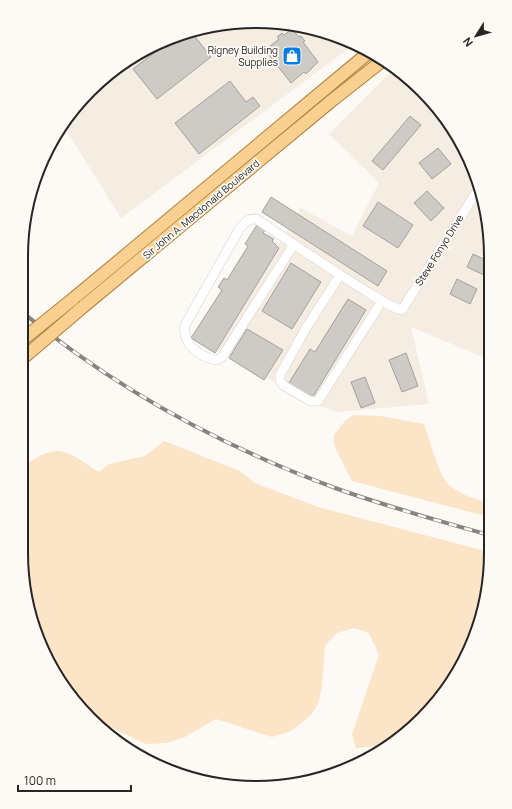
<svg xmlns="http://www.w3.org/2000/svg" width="512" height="809" font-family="Manrope,sans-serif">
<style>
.built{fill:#f6ede2}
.green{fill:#fce4c7}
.building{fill:#cecbc6;stroke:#a4a09c}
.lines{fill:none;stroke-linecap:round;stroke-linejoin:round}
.minor-casing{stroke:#d5d1cc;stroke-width:10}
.major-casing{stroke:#ae803b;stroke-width:14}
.minor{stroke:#fff;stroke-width:9}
.major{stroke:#fad091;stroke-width:12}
.rail-casing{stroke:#868381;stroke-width:4}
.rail{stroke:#fdf9f5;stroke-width:2.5;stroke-dasharray:8;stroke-linecap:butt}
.major-bridge-casing{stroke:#ae803b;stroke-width:14;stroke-linecap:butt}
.major-bridge{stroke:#fad091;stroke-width:12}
.labels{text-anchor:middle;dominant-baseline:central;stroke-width:3.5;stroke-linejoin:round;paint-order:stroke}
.poi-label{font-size:10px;fill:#272624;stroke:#fdf9f5;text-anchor:end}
.street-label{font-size:10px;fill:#272624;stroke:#fdf9f5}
.rim{fill:none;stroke:#272624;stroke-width:2}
</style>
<rect width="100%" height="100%" fill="#fdf9f5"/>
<g class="built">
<path d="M226 23 317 29 352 46 121 218 63 125 70 113 139 52Z"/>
<path d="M395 68 399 70 442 113 467 152 490 240V360L411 327 429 404 338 412 308 402 216 348 301 208 352 236 379 183 329 134Z"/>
<path d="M171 767 260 786 241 788 180 775 170 770Z"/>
</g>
<g class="green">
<path d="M353 415 380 416 424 424C429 438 439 476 449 485 461 495 475 499 489 503V517L352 481 334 445V435L345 421Z"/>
<path d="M164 441 240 471 255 483 318 507 489 552V583L473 643 442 696 390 745 356 748 352 734 379 655 369 633 354 628 337 633 325 645 322 686 318 704 311 715 291 731 272 737 216 719 183 738 166 743 146 744 95 720 61 684 33 628 21 553 22 467C32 460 45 451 58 451 70 451 89 466 99 472L109 464 145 456Z"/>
</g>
<g class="building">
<path d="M292 29 299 37 301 36 305 41 303 42 318 62 306 74 304 72 291 83 265 50 279 39 277 37 282 33 284 35Z"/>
<path d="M193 34 211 57 157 99 133 69 167 43Z"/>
<path d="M230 81 246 102 253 97 260 106 199 154 175 123Z"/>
<path d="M410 116 421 125 383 170 372 161Z"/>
<path d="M438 148 451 164 432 179 419 163Z"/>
<path d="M427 191 444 208 431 221 414 203Z"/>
<path d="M271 197 387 271 378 286 262 212Z"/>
<path d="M378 202 413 225 398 248 363 226Z"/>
<path d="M257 225 265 230 263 233 274 239 272 241 279 248 215 353 191 338 222 290 218 287 224 278 227 280 248 246 245 244Z"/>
<path d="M488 231 490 240 485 237Z"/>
<path d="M473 254 490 262V278L467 267Z"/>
<path d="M291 263 321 282 292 329 262 311Z"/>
<path d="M457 279 477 289 470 304 450 294Z"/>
<path d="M348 299 366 310 311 400 287 386 310 349 315 352Z"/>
<path d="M247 329 283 350 264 380 229 358Z"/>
<path d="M406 353 418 386 402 392 389 360Z"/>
<path d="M365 377 375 403 361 408 351 382Z"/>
</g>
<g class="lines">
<g class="minor-casing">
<g id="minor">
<path d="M294 244 222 357 217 360C200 357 182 345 185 325L240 228C245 223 248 218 256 219 291 242 325 266 361 288 374 296 387 306 402 310L477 191"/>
<path d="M340 275 306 328 280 375V380L283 385 310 401H318L382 301"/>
</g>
</g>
<g class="major-casing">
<g id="major">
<path d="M73 299 367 54"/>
<path d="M84 306 330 102 382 61"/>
</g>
</g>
<use href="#minor" class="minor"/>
<use href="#major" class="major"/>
<g class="rail-casing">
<path id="rail" d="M22 312C116 389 225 448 338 489 388 507 439 521 489 535"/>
</g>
<use href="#rail" class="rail"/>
<g class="major-bridge-casing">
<g id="major-bridge">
<path d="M22 340 73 299"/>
<path d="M22 359 84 306"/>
</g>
</g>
<use href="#major-bridge" class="major-bridge"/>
</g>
<defs>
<g id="shop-square" transform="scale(1)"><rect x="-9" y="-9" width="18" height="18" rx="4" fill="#077ce3" stroke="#fdf9f5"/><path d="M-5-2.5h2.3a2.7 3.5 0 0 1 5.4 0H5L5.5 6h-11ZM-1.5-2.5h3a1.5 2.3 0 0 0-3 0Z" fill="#fff"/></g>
</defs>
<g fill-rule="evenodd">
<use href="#shop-square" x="292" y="56"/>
</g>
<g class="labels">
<g class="poi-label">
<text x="278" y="50">Rigney Building<tspan x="278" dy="12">Supplies</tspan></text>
</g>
<g class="street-label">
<text transform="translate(201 209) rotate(-40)">Sir John A. Macdonald Boulevard</text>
<text transform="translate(439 250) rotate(-58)">Steve Fonyo Drive</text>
</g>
</g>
<path d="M0 0H512V809H0ZM256 28H256A228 228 0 0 1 484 256V553A228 228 0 0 1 256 781H256A228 228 0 0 1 28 553V256A228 228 0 0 1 256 28Z" fill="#fdf9f5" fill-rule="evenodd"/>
<path class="rim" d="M256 28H256A228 228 0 0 1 484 256V553A228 228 0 0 1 256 781H256A228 228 0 0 1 28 553V256A228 228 0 0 1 256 28Z"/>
<g transform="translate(476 36) rotate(233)" stroke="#fdf9f5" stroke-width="3" paint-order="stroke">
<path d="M0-3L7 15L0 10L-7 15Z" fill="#272624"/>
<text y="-6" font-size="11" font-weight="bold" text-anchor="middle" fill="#272624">N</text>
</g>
<path d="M18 785v6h113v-6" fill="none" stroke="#272624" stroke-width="2"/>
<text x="24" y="785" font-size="12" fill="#272624" stroke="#fdf9f5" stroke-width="3" paint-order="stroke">100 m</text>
</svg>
